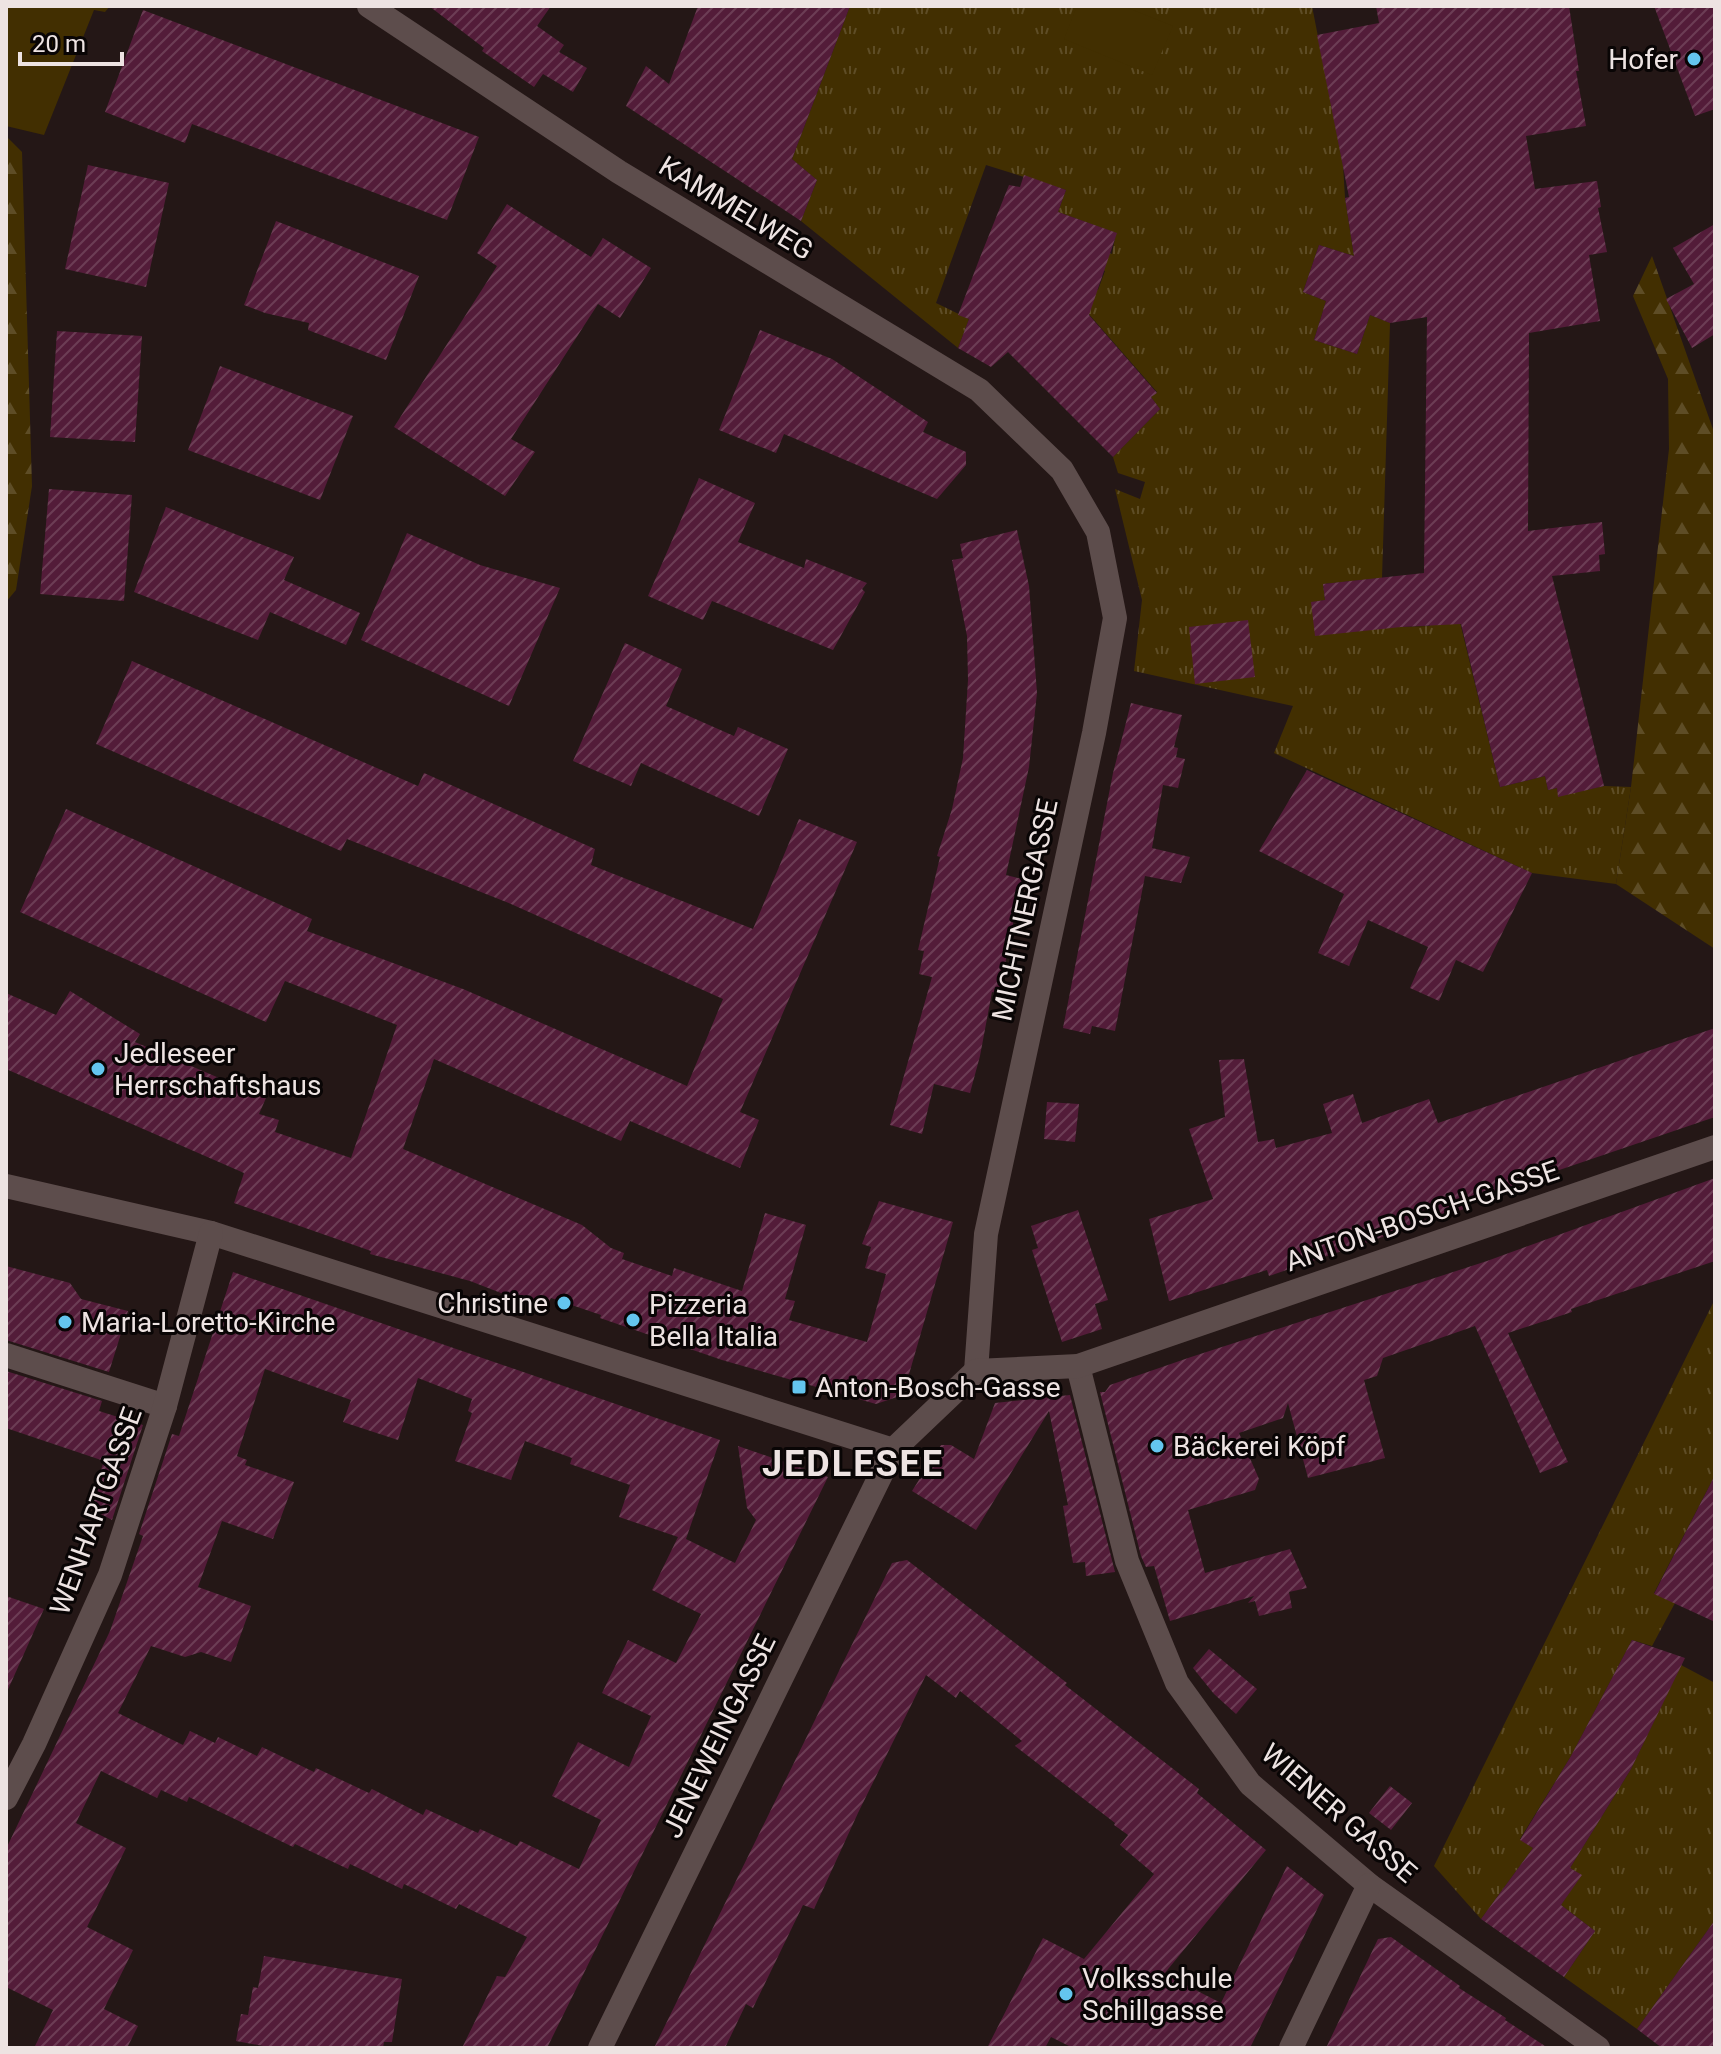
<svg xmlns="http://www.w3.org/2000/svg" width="1721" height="2054" font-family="Roboto,sans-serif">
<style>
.forest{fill:url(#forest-firs)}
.park{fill:url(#park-tufts)}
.garden{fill:#422f01}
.building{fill:url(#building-hatch);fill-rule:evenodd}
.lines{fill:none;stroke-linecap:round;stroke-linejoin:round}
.street{stroke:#5d4d4c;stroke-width:24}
.poi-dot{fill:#64c5ee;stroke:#090505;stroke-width:3}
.labels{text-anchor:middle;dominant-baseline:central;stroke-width:6;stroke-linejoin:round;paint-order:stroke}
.poi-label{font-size:28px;fill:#ede3e2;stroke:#090505;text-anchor:start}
.street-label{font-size:28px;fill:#ede3e2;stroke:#090505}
.district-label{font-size:36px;font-weight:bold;letter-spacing:2px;fill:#ede3e2;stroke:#090505}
</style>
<defs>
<pattern id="forest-firs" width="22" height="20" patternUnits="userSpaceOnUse" patternTransform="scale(2)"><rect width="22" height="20" fill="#422f01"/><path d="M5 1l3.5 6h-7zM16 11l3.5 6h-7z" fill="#5e4d26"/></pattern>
<pattern id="park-tufts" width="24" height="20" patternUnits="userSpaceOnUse" patternTransform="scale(2)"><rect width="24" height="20" fill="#422f01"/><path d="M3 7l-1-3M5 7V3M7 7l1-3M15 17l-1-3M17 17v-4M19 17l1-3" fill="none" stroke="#5e4d26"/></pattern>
<pattern id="building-hatch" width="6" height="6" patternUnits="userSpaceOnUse" patternTransform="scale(2)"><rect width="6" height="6" fill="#531c39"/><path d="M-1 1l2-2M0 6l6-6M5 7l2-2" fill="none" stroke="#6c3d55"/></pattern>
</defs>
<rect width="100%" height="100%" fill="#241716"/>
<g class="forest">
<path d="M6 136 22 152 32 486 16 590 6 602Z"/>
<path d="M1652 256 1715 435V949L1616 884 1631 787 1669 449 1668 379 1633 296Z"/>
</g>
<g class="park">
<path d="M850 6H1312L1343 165 1345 198 1354 256 1319 245 1303 292 1326 301 1314 340 1357 354 1370 315 1390 323 1382 578 1323 584 1325 600 1311 602 1397 592 1401 627 1430 626 1425 589 1458 614 1500 787 1545 776 1548 790 1557 788 1559 796 1604 786 1631 787 1616 884 1532 873 1274 753 1293 706 1134 671 1142 600 1115 489 1140 499 1145 482 1118 473 1113 457 1160 409 1151 397 1157 392 1080 304 1087 288 1098 290 1105 271 1094 267 1100 250 1112 254 1116 233 1058 212 1066 190 986 165 936 303 969 319 958 348 801 221 817 180 792 159Z"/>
<path d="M1715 1299V1475L1654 1593 1675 1603 1652 1646 1632 1640 1571 1756 1520 1839 1533 1848 1481 1919 1434 1866Z"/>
<path d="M1681 1665 1715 1683V1920L1637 2029 1564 1977 1595 1931 1561 1905 1581 1875 1570 1868 1631 1769Z"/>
</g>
<g class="garden">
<path d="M6 6H110L105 12 94 10 44 135 6 126Z"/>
<path d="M1077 6H1123L1173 26 1152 75 1064 39Z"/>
</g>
<g class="building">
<path d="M429 6H551L537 26 564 45 559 52 587 68 573 92 543 74 534 87 482 51 484 48Z"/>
<path d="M698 6H850L792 159 817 180 801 221 626 106 646 66 669 84Z"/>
<path d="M1376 6H1569L1579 71H1576L1586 126 1526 136 1535 189 1597 181 1601 207 1598 208 1607 252 1589 255 1600 321 1529 333 1528 531 1602 522 1605 554 1599 555 1600 571 1552 576 1604 786 1558 797 1557 788 1548 790 1545 776 1500 787 1461 624 1401 627 1315 636 1311 602 1325 600 1323 584 1424 573 1427 317 1390 323 1370 315 1357 354 1314 340 1326 301 1303 292 1319 245 1354 256 1345 198 1349 197 1317 35 1379 23Z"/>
<path d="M1654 6H1715V109L1695 116Z"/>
<path d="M143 10 479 137 447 220 192 124 185 143 105 112Z"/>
<path d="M88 165 169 183 146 287 65 269Z"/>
<path d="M1024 175 1066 190 1058 212 1117 233 1089 315 1157 393 1151 397 1160 409 1113 457 1008 352 991 367 958 348 969 319 958 315 979 260 1009 185 1020 187Z"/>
<path d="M507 204 591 257 603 238 651 268 620 318 598 304 511 439 535 452 505 496 394 427 497 266 477 253Z"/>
<path d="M276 221 419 276 386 360 308 330 309 323 265 313 244 305Z"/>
<path d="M1715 224V334L1692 348 1666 299 1694 284 1673 248Z"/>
<path d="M760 330 832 359 928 422 923 432 966 452V465L937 499 784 434 776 453 719 430Z"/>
<path d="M57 331 142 336 135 442 50 437Z"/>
<path d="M220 366 353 416 320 500 188 450Z"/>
<path d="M699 478 755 503 738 542 804 568 806 559 867 583 862 589 865 592 833 650 712 601 703 620 648 596Z"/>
<path d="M49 489 132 495 124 601 40 594Z"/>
<path d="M166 507 294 557 284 580 360 613 346 645 270 612 258 640 134 592Z"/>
<path d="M1017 530 1029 586 1037 693 1029 767 1006 875 1022 879 999 994 992 992 980 1056 970 1093 934 1084 922 1134 890 1125 932 977 919 974 924 951 918 950 940 857 937 856 952 809 963 758 968 680 967 636 952 560 963 558 960 544Z"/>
<path d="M407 533 480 565 560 588 509 706 361 640Z"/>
<path d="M1248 620 1255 677 1195 684 1189 627Z"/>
<path d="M625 643 682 669 666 706 734 736 738 727 788 749 759 816 641 763 631 786 573 761Z"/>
<path d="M132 661 418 786 424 773 595 849 591 865 753 929 799 819 857 842 740 1112 759 1120 740 1168 630 1121 621 1141 434 1059 403 1149 582 1225 611 1248 624 1253 622 1259 672 1276 674 1268 742 1291 765 1213 806 1225 785 1299 795 1301 789 1320 867 1342 886 1274 865 1268 871 1247 862 1244 879 1201 953 1222 903 1395 876 1404 722 1360 600 1318 601 1315 551 1298 545 1310 470 1281 370 1254 371 1251 234 1203 244 1173 6 1069V993L56 1015 70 991 140 1034 135 1042 266 1098 259 1114 279 1120 275 1132 351 1158 397 1025 285 981 266 1022 20 912 66 809 312 919 307 931 463 989 687 1086 723 999 511 904 347 839 341 851 96 744Z"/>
<path d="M1131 703 1182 715 1174 747 1178 748 1176 757 1185 759 1178 788 1163 785 1152 848 1190 857 1181 883 1145 876 1115 1031 1092 1026 1090 1034 1063 1028 1113 773Z"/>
<path d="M1307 770 1532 873 1483 972 1456 960 1439 1001 1410 988 1428 947 1368 920 1349 966 1318 953 1344 894 1259 851Z"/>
<path d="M1715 1028V1117L1465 1202 1467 1208 1269 1276 1267 1270 1169 1301 1149 1219 1213 1199 1189 1129 1225 1117 1219 1060 1244 1059 1258 1142 1274 1139 1276 1148 1332 1133 1323 1104 1353 1094 1362 1123 1429 1099 1438 1123Z"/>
<path d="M1047 1102 1079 1104 1075 1142 1044 1139Z"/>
<path d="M1715 1178V1261L1571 1309 1572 1312 1508 1333 1568 1462 1540 1473 1475 1326 1383 1358 1377 1376 1364 1380 1385 1458 1308 1478 1288 1403 1283 1418 1239 1433 1259 1479 1255 1490 1188 1510 1205 1573 1290 1549 1307 1588 1289 1592 1292 1608 1259 1616 1255 1601 1248 1603 1254 1596 1170 1621 1154 1566 1146 1567 1141 1556 1100 1392H1105L1110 1385 1191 1357 1487 1261Z"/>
<path d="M1078 1210 1108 1300 1095 1304 1102 1329 1062 1342 1032 1250 1038 1248 1031 1226Z"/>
<path d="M6 1266 70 1283 81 1299 128 1311 109 1372 6 1340Z"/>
<path d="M233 1272 720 1440 686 1539 735 1563 756 1520 747 1508 738 1446 828 1477 547 2048H462L497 1976 505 1977 527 1937 459 1904 456 1909 404 1884 402 1889 350 1864 348 1869 295 1844 293 1847 189 1797 187 1802 161 1790 157 1798 101 1771 76 1823 126 1848 87 1927 133 1950 104 2009 138 2026 127 2048H34L53 2010 6 1987V1849L110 1631 143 1536 139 1534 172 1434 179 1436ZM265 1369 351 1400 343 1422 398 1440 418 1378 472 1399 468 1411 472 1413 455 1461 511 1480 525 1441 572 1458 570 1464 630 1485 619 1517 678 1537 652 1590 701 1614 676 1663 628 1640 602 1693 651 1716 629 1767 578 1742 552 1796 601 1820 579 1869 520 1841 517 1846 480 1829 478 1833 426 1809 423 1815 372 1789 369 1793 316 1768 314 1772 262 1747 257 1756 218 1737 215 1743 190 1731 183 1745 118 1713 151 1646 185 1657 201 1652 231 1662 251 1606 198 1587 222 1521 273 1539 294 1482 245 1465 247 1460 237 1456Z"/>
<path d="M6 1371 102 1401 99 1411 143 1425 112 1520 88 1507 104 1461 6 1428Z"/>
<path d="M1070 1395 1115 1572 1086 1576 1085 1562 1073 1563 1063 1506 1068 1505 1049 1411 976 1530 912 1491 941 1445H951L974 1459 995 1403Z"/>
<path d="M1715 1475V1622L1654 1594Z"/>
<path d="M907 1560 1067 1683 1065 1685 1199 1789 1197 1793 1266 1850 1164 1974 1221 2003 1287 1866 1324 1895 1250 2048H1073L1051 2037 1045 2048H987L1043 1938 1084 1959 1154 1874 1120 1845 1128 1835 1114 1825 1115 1823 1015 1746 1022 1741 960 1691 956 1698 926 1675 858 1813 814 1909 803 1905 753 2008 746 2004 725 2048H654L892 1563Z"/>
<path d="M6 1596 44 1609 6 1694Z"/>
<path d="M1632 1640 1685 1658 1631 1769 1570 1868 1582 1875 1561 1905 1595 1931 1564 1977 1481 1919 1533 1848 1520 1840 1571 1756Z"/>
<path d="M1209 1649 1257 1689 1236 1714 1214 1694 1193 1668Z"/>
<path d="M1390 1786 1412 1803 1391 1830 1369 1813Z"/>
<path d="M1715 1920V2048H1662L1637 2029Z"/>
<path d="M1391 1937 1460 1986 1459 1988 1506 2018 1505 2020 1548 2048H1326L1378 1939Z"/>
<path d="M264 1956 402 1979 392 2042H384L383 2048H274L236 2041 241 2014 248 2015 253 1987 258 1988Z"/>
</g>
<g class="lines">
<g class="street">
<path d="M369 6 619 172 979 390 1062 470 1098 532 1115 618 1094 733 986 1234 976 1371"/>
<path d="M6 1186 211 1233 893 1450"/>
<path d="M6 1355 165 1406"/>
<path d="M1078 1366 1127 1561 1177 1683 1250 1784 1369 1885 1598 2048"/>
<path d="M6 1798 34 1744 110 1575 165 1406 211 1233"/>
<path d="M600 2048 893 1450 976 1371 1078 1366 1715 1147"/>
<path d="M1291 2048 1369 1885"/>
</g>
</g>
<g class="poi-dot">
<circle cx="1694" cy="59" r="8"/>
<circle cx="98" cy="1069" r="8"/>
<circle cx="564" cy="1303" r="8"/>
<circle cx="633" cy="1320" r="8"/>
<circle cx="65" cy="1322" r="8"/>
<rect x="791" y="1379" width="16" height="16" rx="4"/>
<circle cx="1157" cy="1446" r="8"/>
<circle cx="1066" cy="1994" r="8"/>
</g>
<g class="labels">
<g class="poi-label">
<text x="1678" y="59" text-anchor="end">Hofer</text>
<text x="114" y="1053">Jedleseer<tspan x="114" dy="32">Herrschaftshaus</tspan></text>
<text x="548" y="1303" text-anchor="end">Christine</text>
<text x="649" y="1304">Pizzeria<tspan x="649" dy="32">Bella Italia</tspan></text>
<text x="81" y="1322">Maria-Loretto-Kirche</text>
<text x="815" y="1387">Anton-Bosch-Gasse</text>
<text x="1173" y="1446">Bäckerei Köpf</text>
<text x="1082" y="1978">Volksschule<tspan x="1082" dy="32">Schillgasse</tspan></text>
</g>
<g class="street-label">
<text transform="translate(736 208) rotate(31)">KAMMELWEG</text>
<text transform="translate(1025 910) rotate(-78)">MICHTNERGASSE</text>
<text transform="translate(1422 1216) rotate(-19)">ANTON-BOSCH-GASSE</text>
<text transform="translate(96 1511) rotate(-70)">WENHARTGASSE</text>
<text transform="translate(719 1736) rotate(-64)">JENEWEINGASSE</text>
<text transform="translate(1339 1813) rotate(41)">WIENER GASSE</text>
</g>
<g class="district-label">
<text x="853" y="1464">JEDLESEE</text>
</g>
</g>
<rect width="1721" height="2054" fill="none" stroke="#ede3e2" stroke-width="16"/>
<path d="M20 52v12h102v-12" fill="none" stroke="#ede3e2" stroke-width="4"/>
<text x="32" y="52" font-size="24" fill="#ede3e2" stroke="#090505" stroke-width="6" paint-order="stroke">20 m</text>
</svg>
